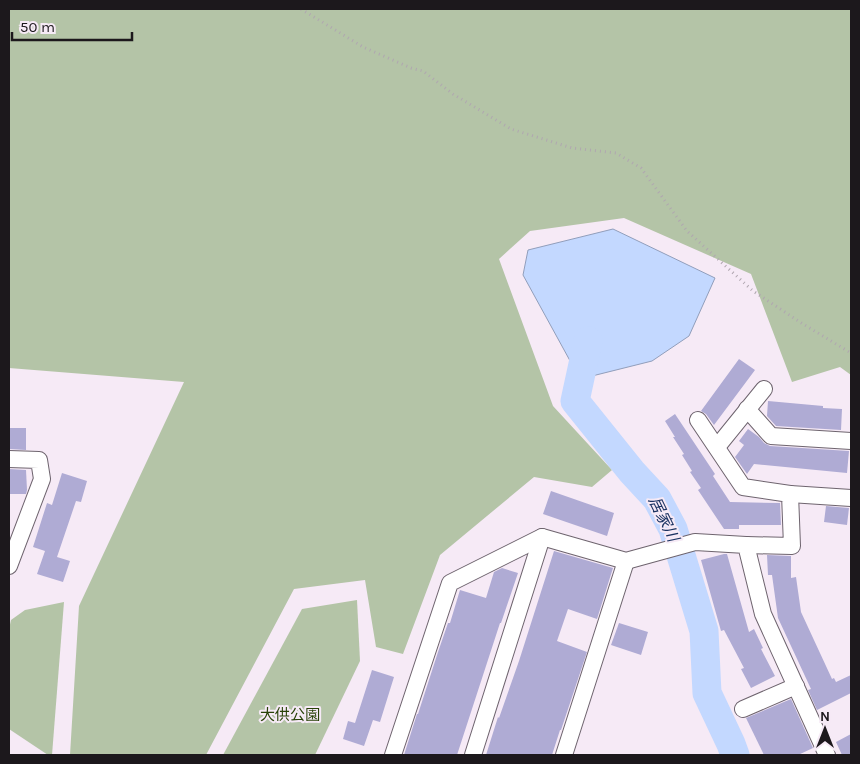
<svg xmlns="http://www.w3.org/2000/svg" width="860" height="764" font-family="Karla,'Noto Sans JP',sans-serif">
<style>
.green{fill:#b4c4a7}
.water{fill:#c3d8ff;stroke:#919ebb}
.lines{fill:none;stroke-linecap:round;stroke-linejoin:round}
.river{stroke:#c3d8ff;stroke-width:29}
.building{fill:#afabd4}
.minor-casing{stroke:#6e646e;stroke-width:18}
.path{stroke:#b0a7b0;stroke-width:3;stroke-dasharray:1 4;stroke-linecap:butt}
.minor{stroke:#fff;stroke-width:16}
.labels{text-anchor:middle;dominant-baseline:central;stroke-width:4;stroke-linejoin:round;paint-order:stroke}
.park-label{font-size:15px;fill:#284207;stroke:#f6eaf6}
.water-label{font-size:16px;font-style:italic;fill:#1b3362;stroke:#f6eaf6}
</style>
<rect width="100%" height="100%" fill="#f6eaf6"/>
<g class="green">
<path d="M9 9H851V375L840 367 792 382 751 274 624 218 530 231 499 259 553 406 612 470 592 487 534 477 440 555 403 654 376 647 365 580 294 589 206 755H70L79 606 184 382 9 368Z"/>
<path d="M357 600 360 661 315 755H223L302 609Z"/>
<path d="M64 602 52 755H48L9 729V629L11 620 25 610Z"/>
</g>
<path class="water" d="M613 229 715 278 689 336 652 361 580 379 523 275 528 250Z"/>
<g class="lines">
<path class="river" d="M588 341 575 401 632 472 657 499 673 529 704 631 707 693 731 744 735 755"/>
</g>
<g class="building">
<path d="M739 359 755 370 714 425 706 414 701 411Z"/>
<path d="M768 401 823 406V408L842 409 841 430 776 426 767 416Z"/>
<path d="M675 414 715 474 713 476 730 502 780 503 781 525H739V529H724L698 490 701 488 690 472 692 471 682 455 684 454 673 437H675L665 421Z"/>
<path d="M9 428H26V450L9 449Z"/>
<path d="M748 429 759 437 764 443 770 446 849 451 847 473 754 464 747 474 735 457 744 445 739 441Z"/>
<path d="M9 469 26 470 27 490 26 494H9Z"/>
<path d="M62 473 87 481 81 502 76 501 57 557 70 561 63 582 37 574 45 551 33 547 47 503 52 505Z"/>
<path d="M551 491 614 513 607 536 543 514Z"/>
<path d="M826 506 849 508 847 525 824 522Z"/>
<path d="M554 551 613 568 597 619 568 609 557 641 587 652 561 730H560L552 755H486L498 717 499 718 519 661Z"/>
<path d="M724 554H727L749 632 754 629 763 648 761 649 775 676 751 688 741 669 744 668 724 630 721 631 701 560Z"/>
<path d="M767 555 791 556V578L796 577 801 612 832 679 834 678 836 682 851 675V693L817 710 808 690 811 689 778 618 772 575H768Z"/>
<path d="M502 568 518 573 501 623H500L457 755H404L417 714H418L438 652 448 623H450L460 590 486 598 494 572Z"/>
<path d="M619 623 648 632 641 655 611 645Z"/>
<path d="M372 670 394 677 380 722 373 720 364 746 343 739 348 721 355 723Z"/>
<path d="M791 699 813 748 798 755H764L746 718Z"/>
<path d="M851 734V755H842L836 742Z"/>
</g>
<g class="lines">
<g class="minor-casing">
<g id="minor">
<path d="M747 409 771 436 851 441"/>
<path d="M698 420 743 487 790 494 792 546 746 545"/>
<path d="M717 447 764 389"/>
<path d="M9 459 39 460 42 479 9 566"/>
<path d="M790 494 851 498"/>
<path d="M743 709 796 686"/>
<path d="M393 755 450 583 542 537 626 561 695 542 746 545 763 614 827 755"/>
<path d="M473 755 542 537"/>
<path d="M564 755 626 561"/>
</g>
</g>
<path class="path" d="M301 9 363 47 411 68 423 71 453 94 511 129 572 148 616 153 641 168 687 231 753 291 803 324 851 353"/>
<use href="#minor" class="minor"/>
</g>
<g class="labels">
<g class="park-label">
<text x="290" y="715">大供公園</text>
</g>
<g class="water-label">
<text transform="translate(664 519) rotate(64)">居家川</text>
</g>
</g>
<rect width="860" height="764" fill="none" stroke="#1c181c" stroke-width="20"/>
<g transform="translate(825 729)" stroke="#f6eaf6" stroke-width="4" paint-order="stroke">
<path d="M0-4L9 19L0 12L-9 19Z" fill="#1c181c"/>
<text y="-8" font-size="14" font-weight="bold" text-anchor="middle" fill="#1c181c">N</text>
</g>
<path d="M12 32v8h120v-8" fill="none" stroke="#1c181c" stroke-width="2.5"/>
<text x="20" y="32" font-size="15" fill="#1c181c" stroke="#f6eaf6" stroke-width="4" paint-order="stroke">50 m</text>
</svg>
